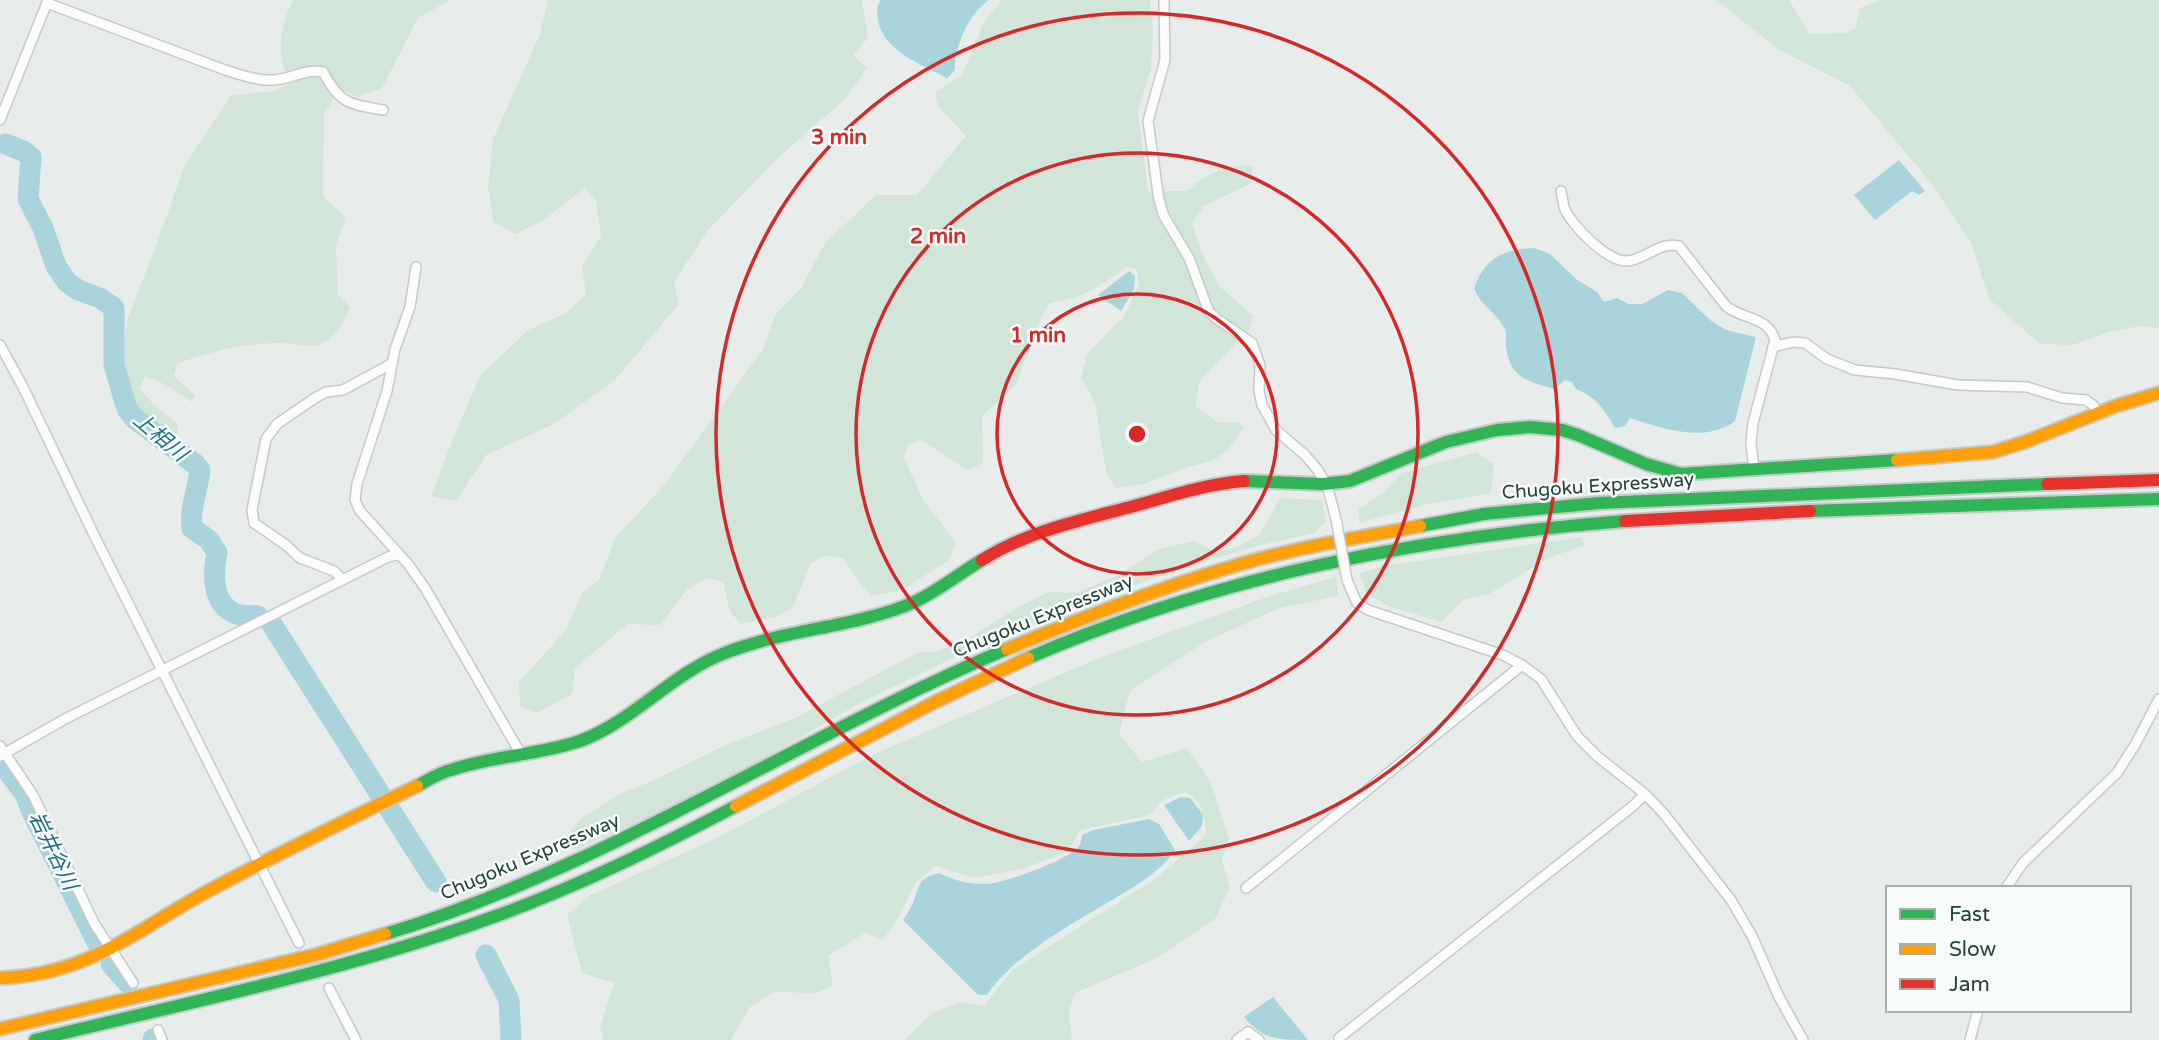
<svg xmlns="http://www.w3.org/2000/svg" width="2159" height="1040" font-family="'Varela Round','Noto Sans JP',sans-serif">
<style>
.green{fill:#d1e6d8}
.water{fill:#a9d4db}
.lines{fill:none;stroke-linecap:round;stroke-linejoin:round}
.river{stroke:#a9d4db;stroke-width:21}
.street-casing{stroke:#c5cac8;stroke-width:12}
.fast-casing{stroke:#c3cbc8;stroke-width:16}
.slow-casing{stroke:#c3cbc8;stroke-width:16}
.jam-casing{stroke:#c3cbc8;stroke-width:16}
.street{stroke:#fcfcfc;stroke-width:9}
.fast{stroke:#30b455;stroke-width:12}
.slow{stroke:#ff9f0a;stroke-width:12}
.jam{stroke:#e5322d;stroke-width:12}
.street-bridge-casing{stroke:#c5cac8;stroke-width:12;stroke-linecap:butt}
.street-bridge{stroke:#fcfcfc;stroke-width:9}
.ring{fill:none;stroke:#d62828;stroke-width:3.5}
.labels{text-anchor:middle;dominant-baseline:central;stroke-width:5;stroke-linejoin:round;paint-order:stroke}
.street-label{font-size:19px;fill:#24423a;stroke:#f7fbf9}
.water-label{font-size:21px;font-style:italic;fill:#1c6f80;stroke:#f7fbf9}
.centre{fill:#d62828;stroke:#f7fbf9;stroke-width:3.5}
.ring-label{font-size:21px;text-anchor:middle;font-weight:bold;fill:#d62828;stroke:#f7fbf9;stroke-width:5;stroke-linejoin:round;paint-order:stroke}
</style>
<rect width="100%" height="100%" fill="#e8edeb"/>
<g class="green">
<path d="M293 0H450L418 18 382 88 357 97 339 88 324 115 323 196 346 218 336 245 338 295 351 308C343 322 333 343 315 346 305 347 292 343 282 343 245 343 212 351 177 364L174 376 195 395 192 402 166 385 145 376 140 388 154 405 178 424 177 443 133 408 124 385 122 352 128 318 163 227 184 166 231 96 272 91 288 85C278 50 277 34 293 0Z"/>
<path d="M548 0H862L868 38 853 55 867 68 845 99 778 158 708 230 674 282 679 304 615 380 554 424 486 455 456 501 431 496 452 441 480 376 528 330 566 313 586 294 582 266 601 236 596 201 585 188 542 221 515 234 493 221 488 187 493 139 540 34Z"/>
<path d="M1002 0H1150L1153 30 1151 69 1138 111 1148 191H1187C1209 171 1223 167 1252 165V183L1204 206 1192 223 1202 253 1219 286 1253 316 1249 330 1200 380 1195 406 1217 422H1239L1244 428 1229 449 1214 460 1188 467 1144 484 1116 488 1106 472 1095 403 1081 377 1087 354 1124 316 1139 285 1136 269 1127 267C1100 286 1083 298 1050 303L1041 318 1016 385 982 416 983 462 968 471 921 440 908 445 904 458 923 500 956 543 949 560 902 590 873 596 863 587 843 558 824 556 810 564 793 607 777 617 741 624 730 612 723 582 706 578 687 590 660 625 628 624 575 668 572 694 537 713 520 707 519 682 566 630 582 593 600 579 615 538 665 484 763 349 776 314 801 288 825 243 876 195H917L966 136 938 106 935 92 962 75 984 22Z"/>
<path d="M1716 0H1789L1810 34 1844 33 1855 29 1860 8 1880 0H2159V328L2140 326 2109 332 2073 345 2040 344 1989 299 1972 245 1931 183 1850 86 1781 51Z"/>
<path d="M1476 452 1494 464 1491 493 1424 505 1359 523V509L1383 493 1401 473Z"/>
<path d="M1280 498 1322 500 1326 521 1315 533 1261 545 1195 564 1074 607 953 658 860 703 760 761 660 812 577 849 566 846V837L579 820 621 793 650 782 723 746 795 718 917 653 937 651 969 638 1015 609 1049 592 1077 593 1118 575 1157 550 1193 541 1216 552 1240 546 1260 534Z"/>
<path d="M1581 537 1585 545 1551 557 1489 594 1463 600 1441 622 1388 606 1367 594 1359 573 1384 566Z"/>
<path d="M1336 577 1338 596 1279 608 1205 642 1130 691 1119 734 1142 762 1187 748 1210 781 1229 839 1222 861 1230 887 1215 919 1157 958 1075 993 1069 1010 1072 1040H905L932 1013 960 1002 984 1006 1012 970 1158 877 1206 835C1205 816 1203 801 1185 792L1163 800 1149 815 1081 830 1067 852 1022 869 974 878 936 866 916 882 897 920 883 940 865 933 828 956 833 985 817 993 774 992 750 1007 731 1040H603L600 1027 614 983 582 973 567 915 589 896 717 838 874 754 1099 658 1273 595Z"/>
</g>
<g class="water">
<path d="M881 0H989C969 13 954 47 955 70L947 78C922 65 883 51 878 20 877 12 876 7 881 0Z"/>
<path d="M1899 160 1925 191 1919 195 1912 191 1875 220 1854 195Z"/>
<path d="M1534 248 1550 254 1576 279 1597 292 1604 302 1617 298 1629 304H1642L1668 290 1682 293 1710 320 1726 330 1756 337 1735 421C1705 444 1661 428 1630 418L1625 426 1615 428C1604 409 1596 397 1576 389L1572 382 1565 380 1554 389C1527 382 1510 377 1506 347 1505 339 1508 333 1503 326 1494 310 1482 308 1474 288 1486 257 1502 250 1534 248Z"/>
<path d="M1129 271 1135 276 1134 289 1121 311 1098 295Z"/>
<path d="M1181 797 1190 798 1203 814 1202 826 1189 841 1164 805Z"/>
<path d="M1149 819 1159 824 1175 850C1160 873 1135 886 1112 900 1070 925 1014 955 987 995H978L903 920C906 915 909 911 912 905 921 886 915 879 939 873 955 881 969 884 987 884 1005 883 1069 860 1079 846 1081 843 1081 839 1082 835L1093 830Z"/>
<path d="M1273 997 1308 1040C1278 1040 1263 1040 1244 1017Z"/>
</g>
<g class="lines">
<g class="river">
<path d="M6 144 25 152 31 157 28 199 43 228 56 266 67 282 78 290 100 298 114 308V365L127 409 134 418 195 464 200 470C198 490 189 509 192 528L209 540 217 553C212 575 212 609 241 615 246 616 252 615 258 616"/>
<path d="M271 623 436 882"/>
<path d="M0 767 3 765 25 794 32 812 97 942"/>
<path d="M486 955 509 1000 511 1040"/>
<path d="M111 964 128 983"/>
<path d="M153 1039V1040"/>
</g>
<g class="street-casing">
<g id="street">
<path d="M1164 0 1165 60 1148 121 1159 200 1164 216 1189 258 1209 312 1217 319 1252 343 1260 365 1259 391 1262 405 1276 430 1305 455 1317 469 1327 485 1336 519"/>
<path d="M47 3 225 70C241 75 257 81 274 80 292 79 306 68 323 72 340 104 349 104 383 110"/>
<path d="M0 120 48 0"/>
<path d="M1561 191C1562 196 1563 202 1564 207 1570 224 1608 263 1628 261 1646 259 1660 241 1679 246L1726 306C1743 320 1768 316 1775 340L1753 423 1751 443 1754 470"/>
<path d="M416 267 410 307 395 349 387 391 357 484 355 500 360 511 408 564 425 588 522 756"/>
<path d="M0 345 23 387 95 537 299 943"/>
<path d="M1773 347 1793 342 1805 343 1827 359 1855 370 1895 374 1958 385 2027 387 2062 398 2086 400 2094 406 2097 414"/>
<path d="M343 580 334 571 300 558 286 545 254 523 252 510 266 439 277 424 315 398 326 392 343 390 391 364"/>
<path d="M1347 580 1357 603 1368 610 1503 655 1522 665 1541 679 1577 736 1598 757 1645 794 1664 814 1731 900 1752 936 1779 997 1803 1040"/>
<path d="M0 746 33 795 94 923 133 983"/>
<path d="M0 756 65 719 388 557 397 555"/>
<path d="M1246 888 1522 665"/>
<path d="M2006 888 2023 863 2117 773 2135 745 2159 699"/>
<path d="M329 988 356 1040"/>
<path d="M158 1030 162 1040"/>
<path d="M1339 1038 1633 806 1645 794"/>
<path d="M1237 1040 1248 1032 1259 1040"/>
<path d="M1970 1040 1978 1010"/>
</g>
</g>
<g class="fast-casing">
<g id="fast">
<path d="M1244 481 1323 484 1350 481 1446 442 1497 430 1530 427 1562 430 1578 435 1646 464 1681 474 1897 460"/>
<path d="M1810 511 2159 499"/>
<path d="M1420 526 1484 514 1599 503 2047 484"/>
<path d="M1028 658C1218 576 1420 537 1625 521"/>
<path d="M417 786C428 780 439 773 451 770 493 756 538 755 580 741 634 721 672 673 725 653 783 630 847 628 905 606 933 595 957 575 982 560"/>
<path d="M385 934C605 868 797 738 1007 649"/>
<path d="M35 1040C189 1002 346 971 496 916 579 886 658 847 736 806"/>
</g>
</g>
<g class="slow-casing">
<g id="slow">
<path d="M1897 460 1993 452 2025 442 2116 406 2159 393"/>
<path d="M1007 649C1086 616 1166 585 1248 562 1304 546 1363 537 1420 526"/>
<path d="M736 806 935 702 1028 658"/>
<path d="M0 978C88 975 135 931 208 891 277 854 347 820 417 786"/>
<path d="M0 1029 315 955 385 934"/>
</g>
</g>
<g class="jam-casing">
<g id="jam">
<path d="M2047 484 2159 480"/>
<path d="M1625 521 1810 511"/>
<path d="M982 560C1028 531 1082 520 1134 506 1170 496 1206 484 1244 481"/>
</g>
</g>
<use href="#street" class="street"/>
<use href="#fast" class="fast"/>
<use href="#slow" class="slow"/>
<use href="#jam" class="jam"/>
<g class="street-bridge-casing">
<path id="street-bridge" d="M1336 519 1347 580"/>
</g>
<use href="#street-bridge" class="street-bridge"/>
</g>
<g class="ring">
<circle cx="1137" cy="434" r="140"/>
<circle cx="1137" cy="434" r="281"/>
<circle cx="1137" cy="434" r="421"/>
</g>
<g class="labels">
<g class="street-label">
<text transform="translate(1598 486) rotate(-4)">Chugoku Expressway</text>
<text transform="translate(1043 616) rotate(-22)">Chugoku Expressway</text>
<text transform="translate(530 857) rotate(-23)">Chugoku Expressway</text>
</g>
<g class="water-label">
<text transform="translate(160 437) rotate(40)">上相川</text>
<text transform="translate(53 851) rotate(64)">岩井谷川</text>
</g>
</g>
<circle cx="1137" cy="434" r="10" class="centre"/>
<g class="ring-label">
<text x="839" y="144">3 min</text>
<text x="938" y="243">2 min</text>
<text x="1038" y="342">1 min</text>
</g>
<rect x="1886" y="886" width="245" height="126" fill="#f7fbf9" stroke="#a3b1ad" stroke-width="2"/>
<rect x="1900" y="909" width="35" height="10" fill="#30b455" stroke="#a3b1ad" stroke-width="2"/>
<text x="1949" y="921" font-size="21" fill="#24423a">Fast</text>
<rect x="1900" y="944" width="35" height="10" fill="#ff9f0a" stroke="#a3b1ad" stroke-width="2"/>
<text x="1949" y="956" font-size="21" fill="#24423a">Slow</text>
<rect x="1900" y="979" width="35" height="10" fill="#e5322d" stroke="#a3b1ad" stroke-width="2"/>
<text x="1949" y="991" font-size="21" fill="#24423a">Jam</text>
</svg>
